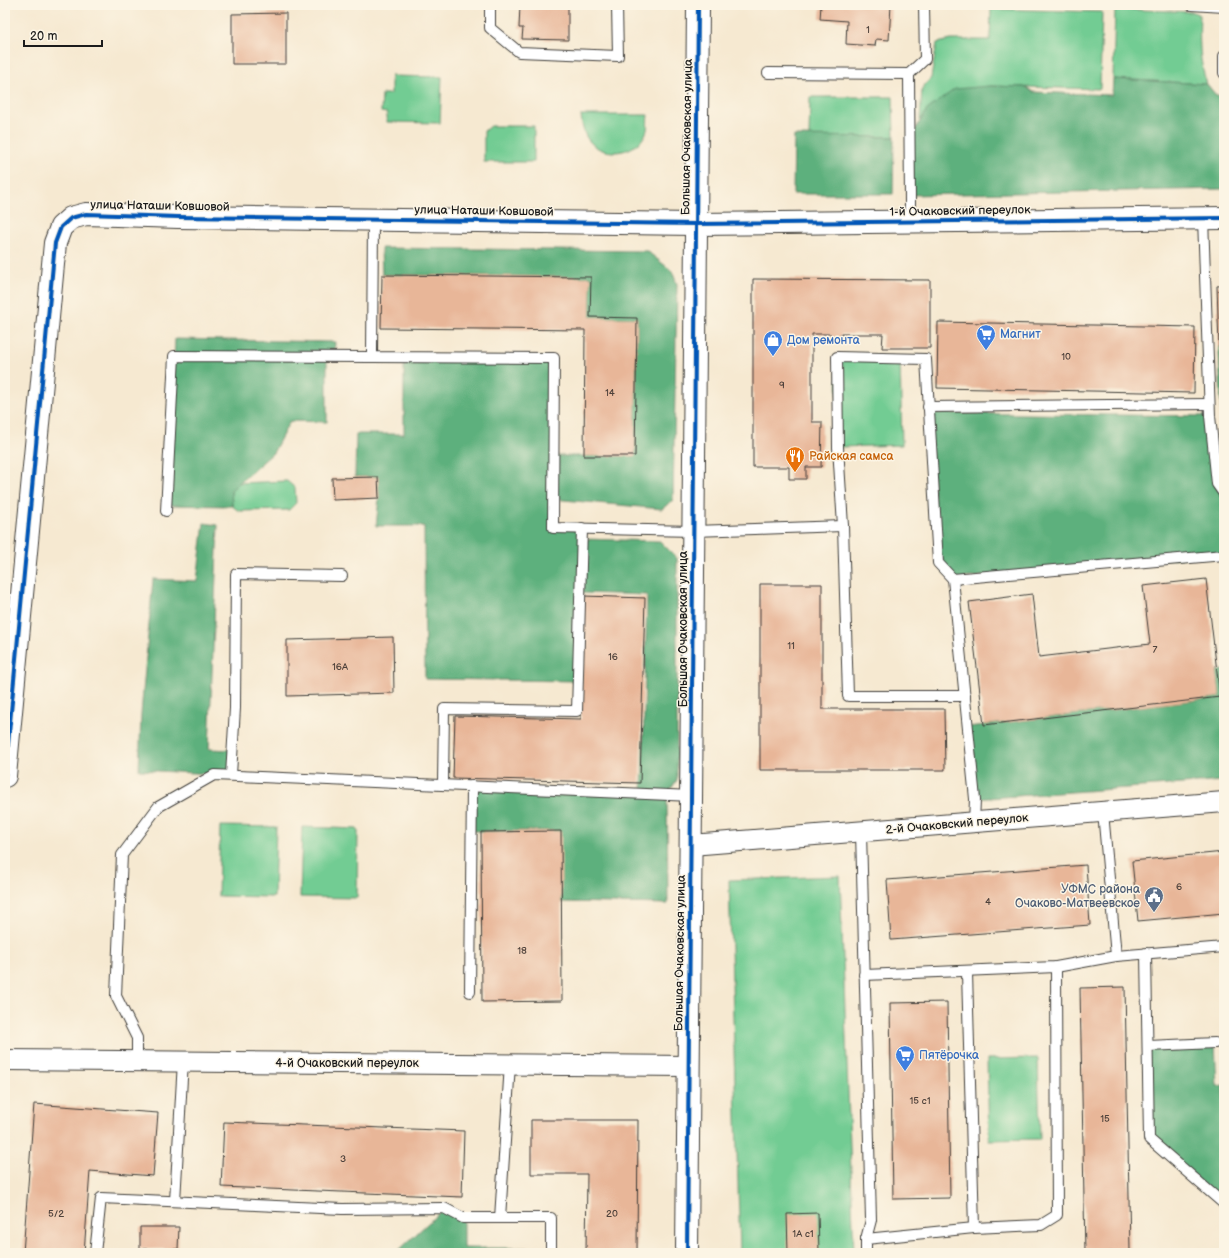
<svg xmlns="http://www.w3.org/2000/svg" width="1229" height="1258" font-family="'Balsamiq Sans',sans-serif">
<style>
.green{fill:#72cc93;stroke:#477458}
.forest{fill:#5db07d;stroke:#3c664c}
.building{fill:#e8b698}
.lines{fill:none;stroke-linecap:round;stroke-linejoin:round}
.service-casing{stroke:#3d3b37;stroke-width:12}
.minor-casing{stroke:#3d3b37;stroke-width:22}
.tertiary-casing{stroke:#3d3b37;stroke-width:24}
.service{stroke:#fff;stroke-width:10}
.minor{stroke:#fff;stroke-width:20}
.tertiary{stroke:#fff;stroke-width:22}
.cycleway-casing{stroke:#fcf5e5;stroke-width:6}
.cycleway{stroke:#0057b8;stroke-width:4}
.labels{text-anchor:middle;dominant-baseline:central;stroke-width:3;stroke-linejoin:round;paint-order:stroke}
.number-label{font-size:10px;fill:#4f423b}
.street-label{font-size:12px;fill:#1c1c1c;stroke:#fcf5e5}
.shop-label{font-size:12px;fill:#366cbe;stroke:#fcf5e5;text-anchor:start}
.food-label{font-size:12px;fill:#c56008;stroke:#fcf5e5;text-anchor:start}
.service-label{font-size:12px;fill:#4e5e75;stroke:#fcf5e5;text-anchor:end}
</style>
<rect width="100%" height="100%" fill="#fcf5e5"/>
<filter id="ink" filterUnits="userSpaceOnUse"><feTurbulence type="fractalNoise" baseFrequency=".025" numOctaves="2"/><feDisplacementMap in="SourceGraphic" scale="8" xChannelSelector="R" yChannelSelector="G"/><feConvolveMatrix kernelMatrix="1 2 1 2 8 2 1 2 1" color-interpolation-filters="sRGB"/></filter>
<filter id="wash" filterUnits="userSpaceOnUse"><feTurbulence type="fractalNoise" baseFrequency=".012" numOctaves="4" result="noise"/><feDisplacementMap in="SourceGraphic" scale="16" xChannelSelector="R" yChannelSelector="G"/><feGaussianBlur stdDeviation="0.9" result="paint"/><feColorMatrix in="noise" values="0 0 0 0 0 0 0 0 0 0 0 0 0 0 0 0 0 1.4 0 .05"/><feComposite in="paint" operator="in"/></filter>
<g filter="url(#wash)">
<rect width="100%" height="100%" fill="#f6e9d1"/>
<g class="green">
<path d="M991 9 1102 12 1100 89 989 86 920 121 922 88 931 78 937 43 951 40H990Z"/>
<path d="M1115 9 1193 12 1200 15C1199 38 1199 62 1207 84L1113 79Z"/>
<path d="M391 76 442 77 440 123 387 122V113L381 112 382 94H391Z"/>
<path d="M810 97H893L894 137H809Z"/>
<path d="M581 115H648C647 120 648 126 647 130 640 153 607 159 591 143 583 135 582 125 581 115Z"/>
<path d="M490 126H534V162H484V131Z"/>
<path d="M837 357 900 358 902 445 838 447Z"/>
<path d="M287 481 295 488 296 503 289 510 239 511 232 506 231 490 237 483Z"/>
<path d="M220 826 276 827 274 897 218 896Z"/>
<path d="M302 827 358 829 357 898 300 897Z"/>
<path d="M840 876 854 1253H740L729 880Z"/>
<path d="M1038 1058 1040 1139 989 1140 987 1059Z"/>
</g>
<g class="forest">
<path d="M1113 79 1207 84 1215 94 1224 98V189L910 195V138L927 110 955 89 989 86 1026 87 1033 92 1112 95Z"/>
<path d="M794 136 894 137 893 194H793Z"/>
<path d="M381 248 647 251 672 271 677 284 673 500 662 509 553 499V528H582V539L660 541 677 558V780L667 795 668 904 561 902 560 831H472V786L642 793 647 595 581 593 578 681 425 679 424 526H376L379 498 378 477H355L356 434H404V358H554L553 456H635L637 318 590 317 591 277 382 275Z"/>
<path d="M175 339 335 342 334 357H327V422L290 421 273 453 231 490 232 506 166 505Z"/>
<path d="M1224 346V554L953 579 938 563 929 413 1210 416 1217 483 1223 463 1219 347Z"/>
<path d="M204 523 218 525 209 749 233 750 231 775 139 770 141 714 153 579 197 581Z"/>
<path d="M1224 670V781L975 799 968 727 1220 697 1217 671Z"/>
<path d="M1215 1043 1217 1086 1224 1085V1204L1149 1139 1148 1046Z"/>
<path d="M444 1208 463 1218V1248H528V1253H396Z"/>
</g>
<g id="blocks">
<g class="building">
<path d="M520 5H568V40L522 39 523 28H519Z"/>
<path d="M821 5H891L889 40 876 39 875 46 846 44 847 21 820 19Z"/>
<path d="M286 13V64H232V14Z"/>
<path d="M382 275 591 277 590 317 637 318 635 456H584L585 330 381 328Z"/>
<path d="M753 279 930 280V348H882L883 334H841V339H831V334H812V422H822L821 467H806V479H789V467H753Z"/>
<path d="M1224 285V346L1219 347 1217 286Z"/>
<path d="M938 322 1195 327 1194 393 937 388Z"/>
<path d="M378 477 379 498 333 500 332 478Z"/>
<path d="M1206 579 1220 697 984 725 969 602 1032 594 1039 657 1150 644 1143 586Z"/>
<path d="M760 584H822V709H944L945 770H760Z"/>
<path d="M584 596 645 598 640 783 453 778 455 716 581 719Z"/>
<path d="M393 637 394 693 287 696V640Z"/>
<path d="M561 831 562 1001 482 1002 481 832Z"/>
<path d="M1224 852V913L1138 921 1132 861Z"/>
<path d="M1086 865 1090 925 891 940 887 880Z"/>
<path d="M1125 987 1130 1251 1085 1252 1080 988Z"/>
<path d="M947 1002 950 1198 893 1199 890 1003Z"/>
<path d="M34 1104 158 1113 153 1176 90 1171 84 1253H23Z"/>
<path d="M531 1120H638L637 1253H586L587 1174H531Z"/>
<path d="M224 1122 464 1131 462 1197 221 1187Z"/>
<path d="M818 1213 819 1253H788L787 1214Z"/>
<path d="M140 1227H179L178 1249H140Z"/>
</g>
</g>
</g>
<g filter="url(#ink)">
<use href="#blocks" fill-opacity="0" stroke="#3d3b37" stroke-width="1"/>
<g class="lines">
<g class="service-casing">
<g id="service">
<path d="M490 5V28L519 52 618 56 617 5"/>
<path d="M1191 5 1224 7"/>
<path d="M1224 56V73"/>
<path d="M768 73 909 74 910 204 909 221"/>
<path d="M909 74 925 59 924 5"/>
<path d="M1203 218 1210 416 1217 484 1224 494"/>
<path d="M373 220 372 357 554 358 553 528 694 531 843 526"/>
<path d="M928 407 1209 404"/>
<path d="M166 511 174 356 372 357"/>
<path d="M953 579 975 799 974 823"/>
<path d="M965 696H848L843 526 838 447 837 357 926 359 938 563 953 579 1224 555"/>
<path d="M231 775 235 708 236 574 342 576"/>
<path d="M443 785 444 709 577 711 582 528"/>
<path d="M861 832 871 1220 866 1239"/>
<path d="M1146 953 1149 1139 1224 1204"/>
<path d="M1116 956 1224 947"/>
<path d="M967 972 974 1228"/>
<path d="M864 975 1056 967 1116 956 1103 812"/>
<path d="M470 992 472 786"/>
<path d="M1148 1046 1215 1043"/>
<path d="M137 1061V1038L116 996 122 855 158 807 214 775 692 796"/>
<path d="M175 1201 183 1061"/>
<path d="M500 1218 510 1064"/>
<path d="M95 1253 101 1198 342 1209 444 1208 463 1218H551V1253"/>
<path d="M866 1253V1239L974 1228 1041 1225 1057 1215 1056 967"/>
</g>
</g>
<g class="minor-casing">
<g id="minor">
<path d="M691 845 1224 802"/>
<path d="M5 1060 688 1066"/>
</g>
</g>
<g class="tertiary-casing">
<g id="tertiary">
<path d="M5 776 55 243 61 227 71 218 86 214 178 217 696 224 1224 218"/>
<path d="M687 1253 698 5"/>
</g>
</g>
<use href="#service" class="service"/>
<use href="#minor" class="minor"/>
<use href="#tertiary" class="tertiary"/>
<g class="cycleway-casing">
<g id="cycleway">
<path d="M5 776 55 243 61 227 71 218 86 214 178 217 696 224 1224 218"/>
<path d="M687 1253 698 5"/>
</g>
</g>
<use href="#cycleway" class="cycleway"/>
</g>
</g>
<defs>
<g id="supermarket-pin" transform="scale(1)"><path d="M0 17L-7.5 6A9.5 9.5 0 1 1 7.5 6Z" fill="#3f7fe0" stroke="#fcf5e5"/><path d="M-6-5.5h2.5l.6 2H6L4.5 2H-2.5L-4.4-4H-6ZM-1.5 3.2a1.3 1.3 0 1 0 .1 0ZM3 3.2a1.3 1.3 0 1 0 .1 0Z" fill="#fff"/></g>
<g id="shop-pin" transform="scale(1)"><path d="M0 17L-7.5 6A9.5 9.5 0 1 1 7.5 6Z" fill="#3f7fe0" stroke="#fcf5e5"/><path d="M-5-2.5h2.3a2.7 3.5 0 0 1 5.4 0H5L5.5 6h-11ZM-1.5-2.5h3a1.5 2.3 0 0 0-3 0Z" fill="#fff"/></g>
<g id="restaurant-pin" transform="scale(1)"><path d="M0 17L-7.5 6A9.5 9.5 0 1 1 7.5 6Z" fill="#e8710a" stroke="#fcf5e5"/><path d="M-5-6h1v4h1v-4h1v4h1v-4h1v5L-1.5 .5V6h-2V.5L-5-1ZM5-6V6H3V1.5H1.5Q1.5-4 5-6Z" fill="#fff"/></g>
<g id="civic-pin" transform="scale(1)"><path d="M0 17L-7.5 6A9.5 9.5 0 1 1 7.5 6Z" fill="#5c6f8a" stroke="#fcf5e5"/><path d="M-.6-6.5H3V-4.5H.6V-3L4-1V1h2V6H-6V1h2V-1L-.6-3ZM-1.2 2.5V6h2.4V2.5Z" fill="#fff"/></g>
</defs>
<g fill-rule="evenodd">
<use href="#supermarket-pin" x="986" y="334"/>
<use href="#shop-pin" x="773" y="340"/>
<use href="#restaurant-pin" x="795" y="456"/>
<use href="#civic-pin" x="1154" y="896"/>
<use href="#supermarket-pin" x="905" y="1055"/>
</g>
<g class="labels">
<g class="number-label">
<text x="868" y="30">1</text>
<text x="1066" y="357">10</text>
<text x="782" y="385">9</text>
<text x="610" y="393">14</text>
<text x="791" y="646">11</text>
<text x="1155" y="650">7</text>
<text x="613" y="657">16</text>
<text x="340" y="667">16А</text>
<text x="1179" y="887">6</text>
<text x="988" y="902">4</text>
<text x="522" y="951">18</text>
<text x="920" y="1101">15 с1</text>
<text x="1105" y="1119">15</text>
<text x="343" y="1159">3</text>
<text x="56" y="1214">5/2</text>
<text x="612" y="1214">20</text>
<text x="803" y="1234">1А с1</text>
</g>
<g class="street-label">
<text transform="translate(687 137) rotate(-89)">Большая Очаковская улица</text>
<text transform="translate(160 206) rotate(1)">улица Наташи Ковшовой</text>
<text transform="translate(484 211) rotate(1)">улица Наташи Ковшовой</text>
<text transform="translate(960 211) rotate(-1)">1-й Очаковский переулок</text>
<text transform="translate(683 629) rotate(-90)">Большая Очаковская улица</text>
<text transform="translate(957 824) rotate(-5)">2-й Очаковский переулок</text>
<text transform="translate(680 953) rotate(-89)">Большая Очаковская улица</text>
<text x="347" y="1063">4-й Очаковский переулок</text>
</g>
<g class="shop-label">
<text x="1000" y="334">Магнит</text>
<text x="787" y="340">Дом ремонта</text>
<text x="919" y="1055">Пятёрочка</text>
</g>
<g class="food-label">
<text x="809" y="456">Райская самса</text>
</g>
<g class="service-label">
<text x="1140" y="889">УФМС района<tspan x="1140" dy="14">Очаково-Матвеевское</tspan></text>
</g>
</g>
<rect width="1229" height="1258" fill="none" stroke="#fcf5e5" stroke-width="20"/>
<path d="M24 40v6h78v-6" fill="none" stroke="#1c1c1c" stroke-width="2"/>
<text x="30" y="40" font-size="12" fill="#1c1c1c" stroke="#fcf5e5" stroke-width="3" paint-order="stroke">20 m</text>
</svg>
